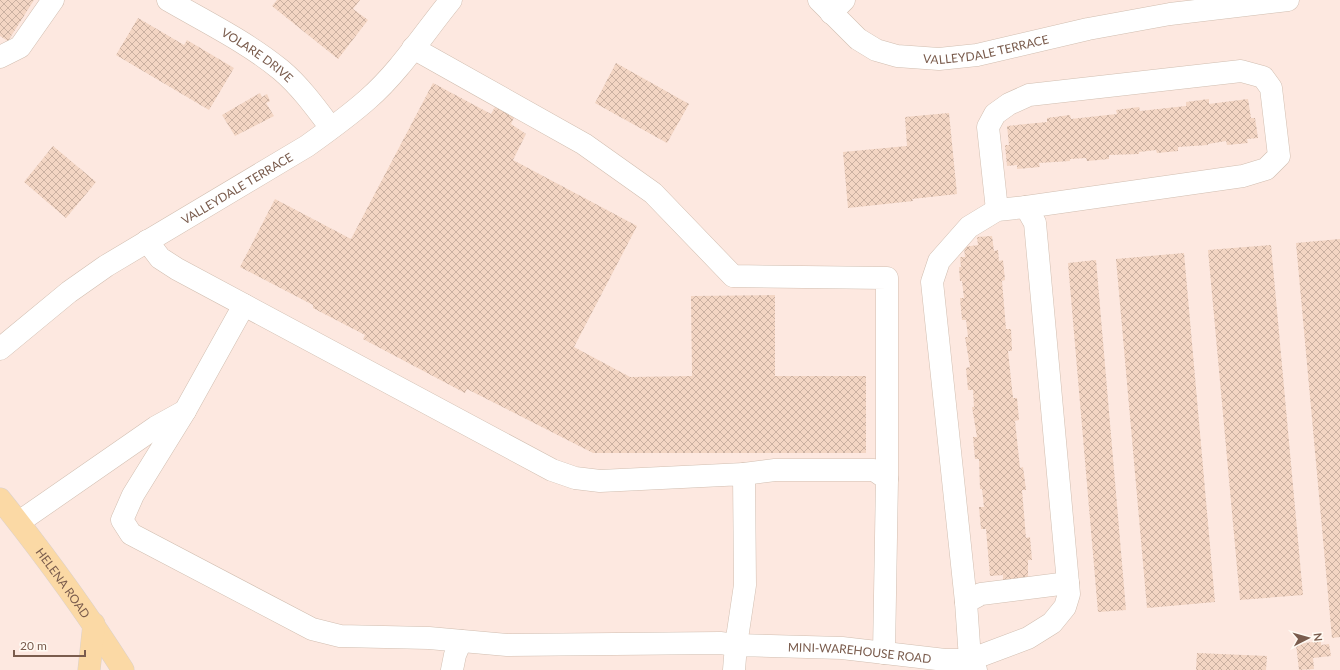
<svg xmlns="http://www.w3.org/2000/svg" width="1340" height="670" font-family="Lato,sans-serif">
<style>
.commercial{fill:#fde8e0}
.building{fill:url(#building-cross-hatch)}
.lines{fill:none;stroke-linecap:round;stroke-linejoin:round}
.minor-casing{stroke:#d1beb0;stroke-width:23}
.major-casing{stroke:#dad1cd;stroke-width:23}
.minor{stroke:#fff;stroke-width:22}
.major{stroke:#fbd9a5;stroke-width:22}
.labels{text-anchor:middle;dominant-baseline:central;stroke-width:3.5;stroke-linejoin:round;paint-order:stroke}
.street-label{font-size:12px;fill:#7a5c4d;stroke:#fffaf3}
</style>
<defs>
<pattern id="building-cross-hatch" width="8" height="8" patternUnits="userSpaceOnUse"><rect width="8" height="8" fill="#f3d5c3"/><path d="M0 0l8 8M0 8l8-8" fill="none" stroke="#cab0a1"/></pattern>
</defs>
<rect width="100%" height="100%" fill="#fdf6ec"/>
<rect class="commercial" x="0" y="0" width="1340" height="670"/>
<g class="building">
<path d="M0 0H34L8 41 0 36Z"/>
<path d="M277 0H360L353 9 368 20 338 59 272 6Z"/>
<path d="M138 18 184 45 187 40 234 68 209 110 116 55Z"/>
<path d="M616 63 689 104 667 143 595 103Z"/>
<path d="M433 83 491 114 495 107 514 117 511 124 526 134 513 160 637 226 574 347 630 377 692 376 691 296 775 295V376H866V453H593L467 389 465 393 363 339 365 335 313 308V305L240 267 275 199 351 239Z"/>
<path d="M260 93 262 97 267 94 270 101 266 103 274 116 235 136 222 115Z"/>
<path d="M1209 99V104L1248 99 1251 118H1255L1258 138 1247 139 1248 143 1227 145 1226 141 1208 144V145L1178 147V151L1157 153 1156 150 1139 152V154L1109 155V159L1087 161 1086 158 1070 159V161L1039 163 1040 167 1017 169V165L1007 166 1005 145H1009L1007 126 1047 122V118L1070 115 1071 119 1117 114 1116 110 1139 107 1140 111 1186 106V102Z"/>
<path d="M949 113 957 194 912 199 913 201 848 208 843 152 907 146 905 117Z"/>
<path d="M53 146 96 182 66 218 24 182Z"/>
<path d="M992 236 994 251 998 250 999 261 1003 260 1005 280 1002 281 1006 329H1011L1012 351H1008L1013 398H1017L1019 420 1015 421 1020 468 1023 467 1026 490H1022L1026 538 1030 537 1032 560H1028V578L1003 581V575L990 576 986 529H981L979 507H984L982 489H980L979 459H975L973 437H977L972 407H974L973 390H968L966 368 970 367 965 337H968L966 320H962L960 298H964L962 281H960L959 267H961L960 257H965L964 247 978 245 977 237Z"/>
<path d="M1340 239V637L1332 638 1296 243Z"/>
<path d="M1271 245 1303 595 1240 600 1208 250Z"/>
<path d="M1184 253 1215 602 1147 608 1116 259Z"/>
<path d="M1096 260 1126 610 1098 612 1068 263Z"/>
<path d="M1321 641V645L1329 644 1331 656 1313 658 1314 669 1299 670 1296 644Z"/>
<path d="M1197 653 1267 656 1266 670H1196Z"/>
</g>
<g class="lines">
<g class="minor-casing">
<g id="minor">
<path id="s1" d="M168 0C206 22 247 42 281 70 300 86 316 108 331 128"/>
<path id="s2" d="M819 0 858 39 876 50 897 56 939 59 977 55 1088 29 1170 14 1288 0"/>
<path d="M831 13 844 0"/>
<path d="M413 48 584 144 653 193 733 276 887 278V479"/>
<path d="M0 57 20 47 53 0"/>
<path d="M997 210 988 127 995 114 1009 104 1029 95 1241 71 1263 77 1271 88 1279 156 1266 169 1243 176 1026 207"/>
<path d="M147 241 160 258 177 269 552 470 575 478 600 481 744 474 745 585 736 645 720 643 507 645 429 638 340 636 312 629 131 534 122 520 133 495 185 411"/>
<path id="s3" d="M0 349 69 292 106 266 307 146C328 131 349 116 368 99 400 71 424 33 451 0"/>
<path d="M744 474 775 470H874L887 479 884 653"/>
<path d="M19 522 156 427 185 411 244 305"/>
<path d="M452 670 455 655 461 641"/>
<path id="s4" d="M734 670 736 645 842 648 945 660H965L980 656 1028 638 1052 623 1065 607 1069 594 1068 583 1035 223 1026 207 997 210 969 227 939 261 932 282 966 602"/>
<path d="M976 670 970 659 966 602 981 594 1068 583"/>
</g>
</g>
<g class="major-casing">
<g id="major">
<path id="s5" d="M0 499C44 554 85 610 123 670"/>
<path d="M89 670 94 624"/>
</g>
</g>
<use href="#minor" class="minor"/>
<use href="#major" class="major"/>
</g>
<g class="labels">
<g class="street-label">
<text stroke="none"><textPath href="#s2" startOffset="188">VALLEYDALE TERRACE</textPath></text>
<text stroke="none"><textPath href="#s1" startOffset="105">VOLARE DRIVE</textPath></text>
<text stroke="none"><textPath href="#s3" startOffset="287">VALLEYDALE TERRACE</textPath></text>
<text stroke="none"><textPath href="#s5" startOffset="105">HELENA ROAD</textPath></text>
<text stroke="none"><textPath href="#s4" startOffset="149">MINI-WAREHOUSE ROAD</textPath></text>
</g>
</g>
<g transform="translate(1308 638) rotate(84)" stroke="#fffaf3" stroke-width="3" paint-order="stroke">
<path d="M0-3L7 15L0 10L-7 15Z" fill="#7a5c4d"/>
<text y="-6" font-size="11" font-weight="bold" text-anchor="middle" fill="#7a5c4d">N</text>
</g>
<path d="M14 650v6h71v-6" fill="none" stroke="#7a5c4d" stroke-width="2"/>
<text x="20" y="650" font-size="12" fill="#7a5c4d" stroke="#fffaf3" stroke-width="3" paint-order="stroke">20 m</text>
</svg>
